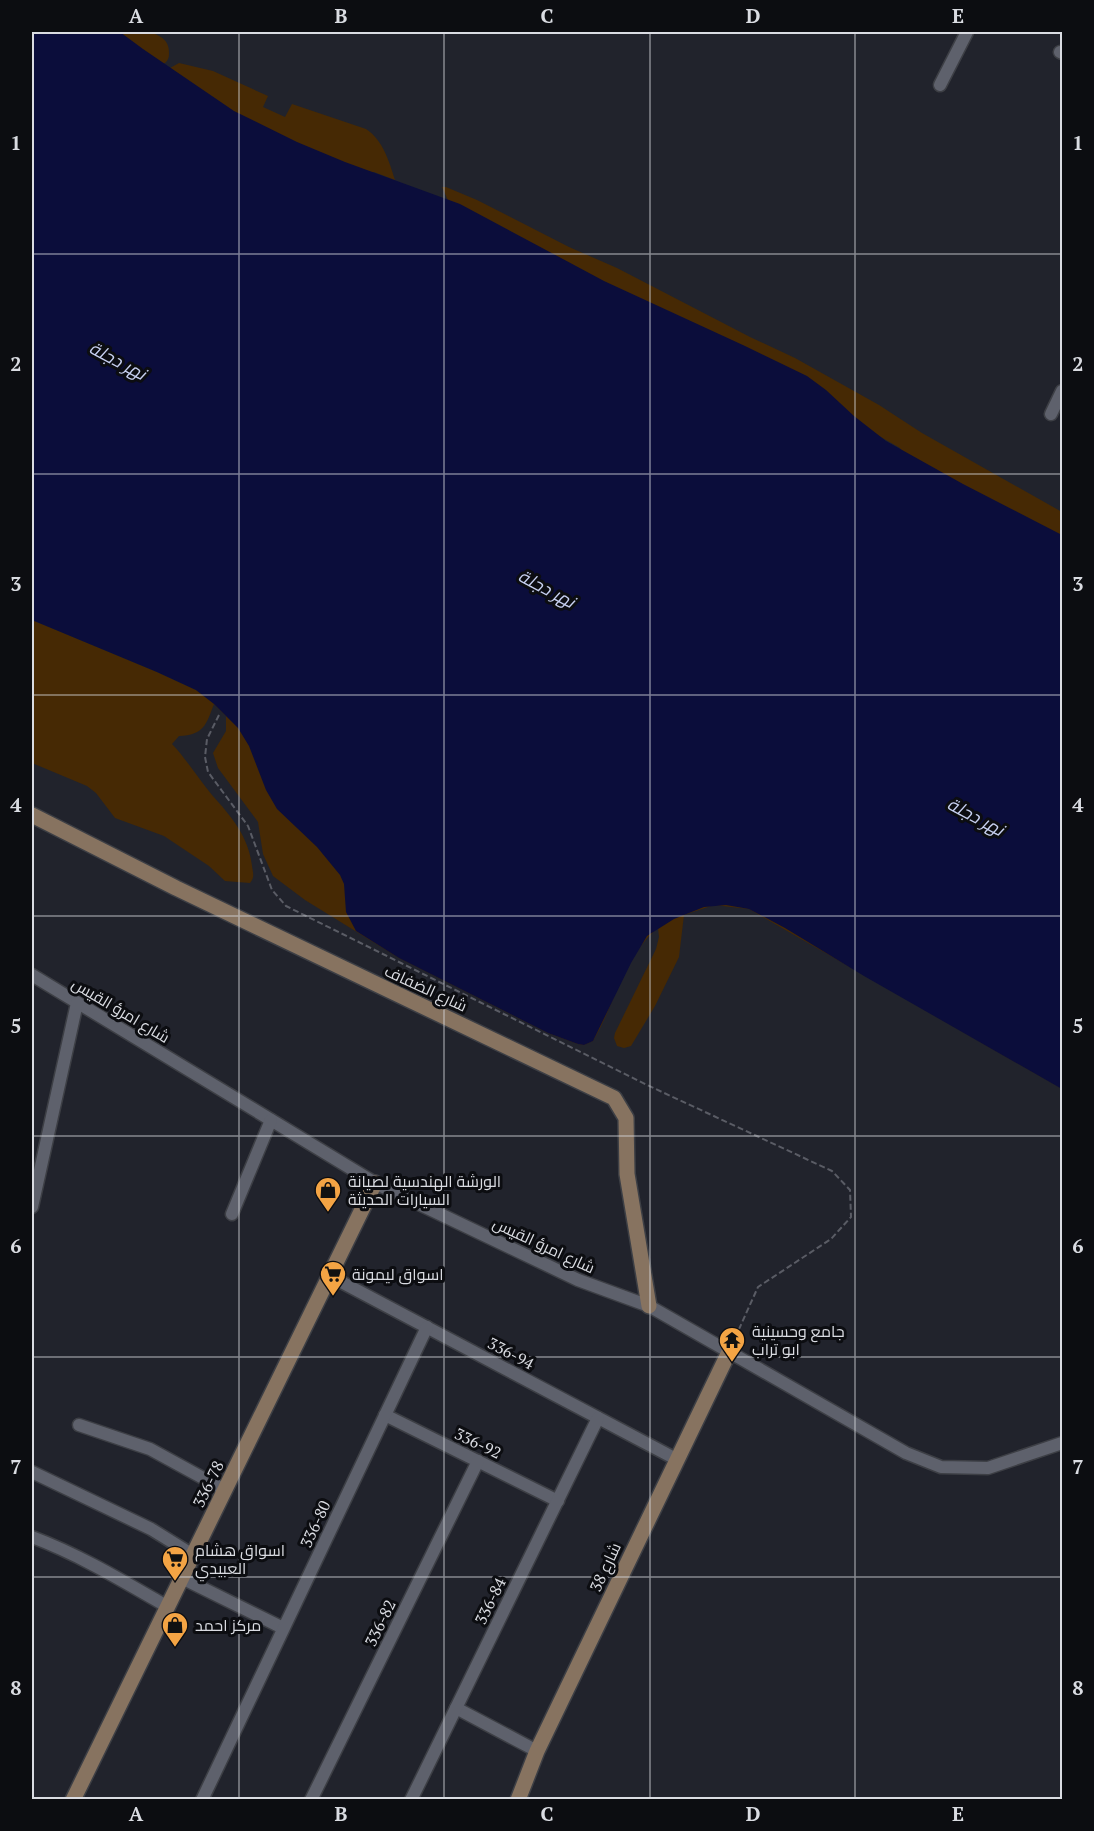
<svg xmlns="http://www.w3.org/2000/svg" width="1094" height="1831" font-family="'PT Serif',Cairo,serif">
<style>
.green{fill:#462904}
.water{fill:#0b0d3b}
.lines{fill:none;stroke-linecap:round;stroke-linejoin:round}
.street-casing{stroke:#3d3f45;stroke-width:15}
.secondary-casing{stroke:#3d3f45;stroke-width:18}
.path{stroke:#5a5c65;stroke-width:2;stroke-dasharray:6 3;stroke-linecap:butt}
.street{stroke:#5e616c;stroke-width:12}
.secondary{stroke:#877360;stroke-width:15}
.grid{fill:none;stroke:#dadce2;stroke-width:1.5;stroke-opacity:0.55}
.labels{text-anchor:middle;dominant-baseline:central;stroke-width:6;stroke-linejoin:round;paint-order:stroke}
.street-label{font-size:16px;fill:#dadce2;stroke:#0c0d11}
.poi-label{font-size:16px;fill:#dadce2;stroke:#0c0d11;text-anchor:start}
.water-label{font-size:18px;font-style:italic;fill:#c8d1f1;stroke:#0c0d11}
.neatline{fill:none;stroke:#dadce2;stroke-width:2}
.grid-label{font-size:20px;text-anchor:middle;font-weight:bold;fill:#dadce2}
</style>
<rect width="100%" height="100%" fill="#21232c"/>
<g class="green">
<path d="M98 32C119 32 171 23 169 54 169 61 165 64 158 66Z"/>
<path d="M179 63 213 71 268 96 263 107 285 117 292 104 366 129C383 140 389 161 395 180L374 172 362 176 227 110 170 68Z"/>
<path d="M442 187H446L477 200 569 247 617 268 750 337 795 358 879 405 922 433 1062 512V547L904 457 900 448 719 344 551 253 543 254 451 207Z"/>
<path d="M32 620 157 672 196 690 214 703 608 822 1062 1089 749 909 714 905 684 915 679 957 655 1006 631 1046 624 1048 617 1046 614 1038 615 1033 656 949 659 937 658 928C626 953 614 1006 593 1041L584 1045 578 1044 548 1033 399 958 305 900 273 876 263 854 258 822 218 768 213 753 226 731V716L214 704C206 725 204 735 179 736L172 744C187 760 198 778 212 795 231 816 249 837 252 866 253 874 255 876 250 883L225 881 209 866 164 836 115 818 96 793 87 786 32 763Z"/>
</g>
<path class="water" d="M32 32H120L143 49 234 111 297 142 345 162 460 204 604 281 745 346 807 376 826 390 854 416 886 441 963 484 1062 535V1089L864 976 785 928 749 909 726 905 704 907 674 919 647 936 631 963 593 1041 584 1045 578 1044 548 1033 399 958 356 931 346 912 344 884 340 875 317 847 277 809 266 790 249 746 238 728 214 704 196 690 157 672 32 620Z"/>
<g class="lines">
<g class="street-casing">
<g id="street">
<path d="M1060 52 1062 53"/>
<path d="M940 85 967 32"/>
<path d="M1051 414 1062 391"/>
<path d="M32 975 375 1183 578 1280 649 1306 906 1453 941 1467 988 1468 1062 1443"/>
<path d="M32 1207 77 1003"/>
<path d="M232 1214 271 1120"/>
<path d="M330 1276 676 1459"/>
<path d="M385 1415 558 1501"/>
<path d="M79 1425 150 1449 225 1490"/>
<path d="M32 1472 151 1529 193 1555"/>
<path d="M32 1537C80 1555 123 1581 168 1607"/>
<path d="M182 1578 283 1628"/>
<path d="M456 1708 537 1751"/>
<path d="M202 1800 427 1327"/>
<path d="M311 1800 478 1461"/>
<path d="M411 1800 598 1418"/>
</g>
</g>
<g class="secondary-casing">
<g id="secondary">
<path d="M32 815 176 888 614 1098 626 1118 627 1174 649 1306"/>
<path d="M73 1800 375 1183"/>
<path d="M518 1800 537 1751 729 1352"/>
</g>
</g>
<path class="path" d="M219 715 207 739 205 757 208 772 248 826 272 890 286 906 647 1085 832 1171 850 1190 851 1217 831 1239 758 1287 735 1338"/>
<use href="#street" class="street"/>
<use href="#secondary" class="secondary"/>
</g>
<path class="grid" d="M239 32V1800M444 32V1800M650 32V1800M855 32V1800M32 254H1062M32 474H1062M32 695H1062M32 916H1062M32 1136H1062M32 1357H1062M32 1577H1062"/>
<defs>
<g id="shop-pin" transform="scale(1.35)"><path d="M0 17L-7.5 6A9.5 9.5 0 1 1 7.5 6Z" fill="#f4a444" stroke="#0c0d11"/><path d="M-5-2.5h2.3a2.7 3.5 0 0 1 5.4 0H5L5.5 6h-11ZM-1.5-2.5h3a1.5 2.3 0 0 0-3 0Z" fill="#111"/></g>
<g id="supermarket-pin" transform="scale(1.35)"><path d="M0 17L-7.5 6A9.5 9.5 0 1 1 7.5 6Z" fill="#f4a444" stroke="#0c0d11"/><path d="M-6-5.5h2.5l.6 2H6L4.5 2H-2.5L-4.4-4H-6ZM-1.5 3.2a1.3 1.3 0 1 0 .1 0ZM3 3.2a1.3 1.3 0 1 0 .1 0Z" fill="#111"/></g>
<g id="temple-pin" transform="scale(1.35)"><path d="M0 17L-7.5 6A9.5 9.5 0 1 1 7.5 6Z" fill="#f4a444" stroke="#0c0d11"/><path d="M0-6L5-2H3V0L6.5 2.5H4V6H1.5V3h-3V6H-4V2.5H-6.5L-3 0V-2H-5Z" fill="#111"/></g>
</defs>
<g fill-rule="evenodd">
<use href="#shop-pin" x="328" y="1190"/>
<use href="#supermarket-pin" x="333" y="1274"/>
<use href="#temple-pin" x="732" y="1340"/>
<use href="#supermarket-pin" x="175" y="1559"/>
<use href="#shop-pin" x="175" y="1625"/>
</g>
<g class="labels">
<g class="street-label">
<text transform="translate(426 988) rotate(25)">شارع الضفاف</text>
<text transform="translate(121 1010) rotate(31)">شارع امرؤ القيس</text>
<text transform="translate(544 1245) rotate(25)">شارع امرؤ القيس</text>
<text transform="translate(511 1353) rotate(28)">336-94</text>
<text transform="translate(478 1443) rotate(26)">336-92</text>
<text transform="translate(208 1484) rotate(-64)">336-78</text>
<text transform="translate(315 1524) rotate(-65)">336-80</text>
<text transform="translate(605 1567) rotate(-65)">شارع 38</text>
<text transform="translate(490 1601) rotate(-64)">336-84</text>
<text transform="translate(380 1623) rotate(-64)">336-82</text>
</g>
<g class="poi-label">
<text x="348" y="1181">الورشة الهندسية لصيانة<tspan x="348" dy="18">السيارات الحديثة</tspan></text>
<text x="352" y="1274">اسواق ليمونة</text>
<text x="752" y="1331">جامع وحسينية<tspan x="752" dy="18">ابو تراب</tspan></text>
<text x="195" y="1550">اسواق هشام<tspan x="195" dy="18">العبيدي</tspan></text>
<text x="195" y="1625">مركز احمد</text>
</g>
<g class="water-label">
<text transform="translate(118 360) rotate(28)">نهر دجلة</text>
<text transform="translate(547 588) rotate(28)">نهر دجلة</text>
<text transform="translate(976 816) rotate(28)">نهر دجلة</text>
</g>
</g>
<rect width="1094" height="1831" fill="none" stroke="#0c0d11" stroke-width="66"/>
<rect x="33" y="33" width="1028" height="1765" class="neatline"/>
<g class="grid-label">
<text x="136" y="23">A</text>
<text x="341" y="23">B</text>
<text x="547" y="23">C</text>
<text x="753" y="23">D</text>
<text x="958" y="23">E</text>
<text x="16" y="150">1</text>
<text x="1078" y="150">1</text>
<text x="16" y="371">2</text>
<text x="1078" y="371">2</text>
<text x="16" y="591">3</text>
<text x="1078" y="591">3</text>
<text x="16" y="812">4</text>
<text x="1078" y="812">4</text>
<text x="16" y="1033">5</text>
<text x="1078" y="1033">5</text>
<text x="16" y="1253">6</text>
<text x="1078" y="1253">6</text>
<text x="16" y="1474">7</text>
<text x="1078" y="1474">7</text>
<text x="16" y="1695">8</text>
<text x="1078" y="1695">8</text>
<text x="136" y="1821">A</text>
<text x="341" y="1821">B</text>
<text x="547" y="1821">C</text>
<text x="753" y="1821">D</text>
<text x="958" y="1821">E</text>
</g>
</svg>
